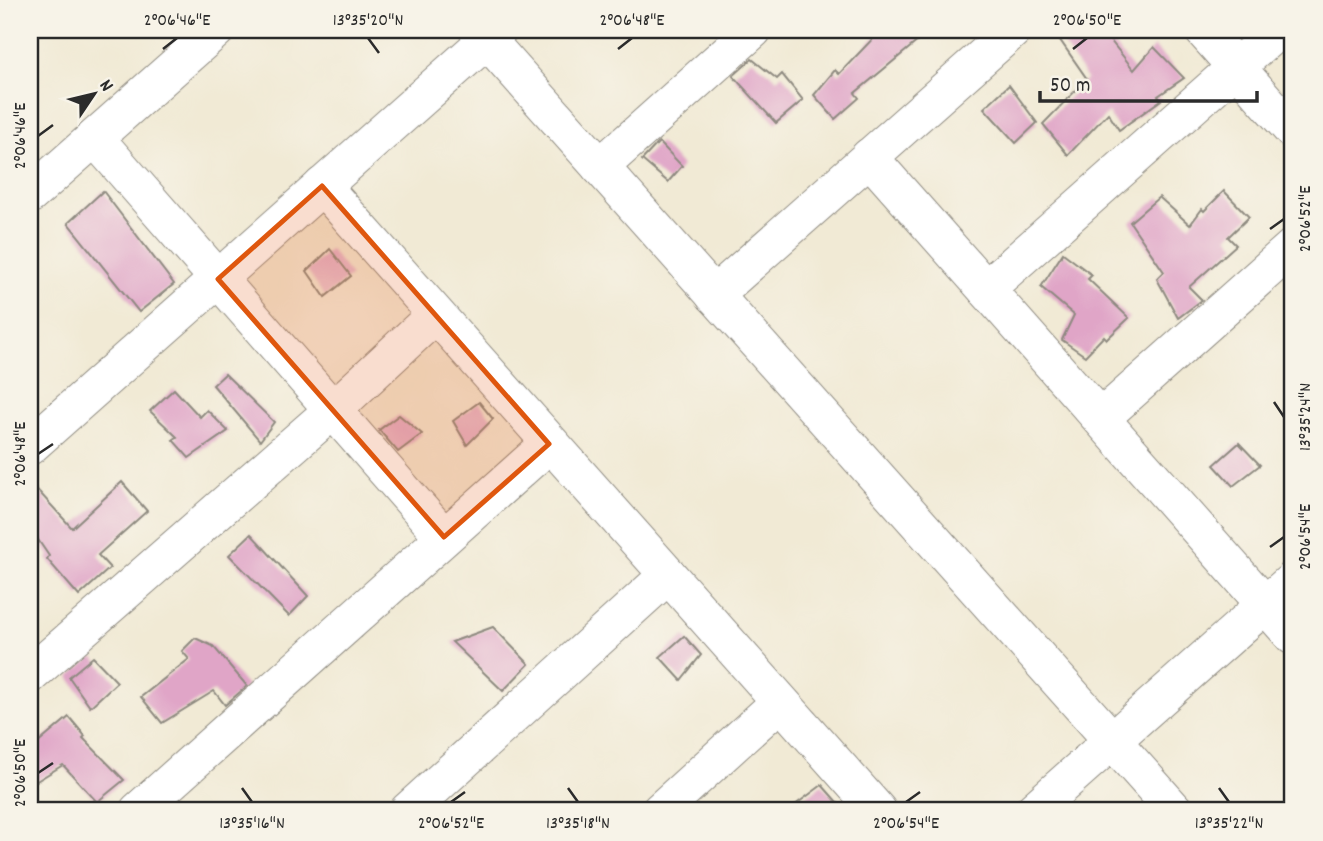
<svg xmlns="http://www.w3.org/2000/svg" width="1323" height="841" font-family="Dekko,sans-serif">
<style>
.building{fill:#e0a5c7}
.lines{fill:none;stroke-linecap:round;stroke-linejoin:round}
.minor-casing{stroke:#8e8a80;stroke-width:39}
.minor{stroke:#fff;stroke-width:37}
.marked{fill:#df570e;fill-opacity:0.2;stroke:#df570e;stroke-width:5;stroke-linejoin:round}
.ticks{fill:none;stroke:#2b2b2b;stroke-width:2.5}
.neatline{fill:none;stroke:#2b2b2b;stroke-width:2.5}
.ticks-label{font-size:18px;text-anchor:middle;fill:#2b2b2b}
</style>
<rect width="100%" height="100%" fill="#f7f3e8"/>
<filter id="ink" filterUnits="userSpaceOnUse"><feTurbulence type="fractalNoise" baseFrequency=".0143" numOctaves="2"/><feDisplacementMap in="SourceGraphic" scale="14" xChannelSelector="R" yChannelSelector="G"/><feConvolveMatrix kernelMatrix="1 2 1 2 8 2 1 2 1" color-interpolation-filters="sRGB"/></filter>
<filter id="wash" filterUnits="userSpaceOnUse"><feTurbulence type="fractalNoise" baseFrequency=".00686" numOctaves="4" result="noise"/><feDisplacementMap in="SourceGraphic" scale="28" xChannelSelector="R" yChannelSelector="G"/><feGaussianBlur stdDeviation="1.57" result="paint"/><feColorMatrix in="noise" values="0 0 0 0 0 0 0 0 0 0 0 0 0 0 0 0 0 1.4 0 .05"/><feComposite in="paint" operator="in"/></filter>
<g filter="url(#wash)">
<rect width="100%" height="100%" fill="#f1ead5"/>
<g id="blocks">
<g class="building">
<path d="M881 30H931L855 93 859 98 835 119 814 95 835 70 839 74Z"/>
<path d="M1053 30H1102L1134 70 1154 47 1184 78 1158 96 1161 100 1119 130 1108 113 1068 155 1043 124 1087 79Z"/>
<path d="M752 59 777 79 782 74 803 100 776 123 733 76Z"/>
<path d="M1009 85 1037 123 1016 143 984 108Z"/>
<path d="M659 142 682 166 668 182 642 160Z"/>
<path d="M103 191 174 284 139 312 68 223Z"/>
<path d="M1224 191 1249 217 1228 237 1236 245 1189 287 1202 300 1178 318 1157 279 1164 272 1130 222 1159 197 1190 225 1202 209 1204 211Z"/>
<path d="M330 249 351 276 325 297 307 271Z"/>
<path d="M1063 253 1092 275 1088 279 1129 318 1107 339 1104 336 1085 356 1062 340 1074 315 1041 287Z"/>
<path d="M225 374 274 422 260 441 213 385Z"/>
<path d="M174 389 200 417 207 410 228 431 189 458 173 440 177 437 150 411Z"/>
<path d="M479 402 493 419 467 445 453 421Z"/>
<path d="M399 415 422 434 398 452 379 430Z"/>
<path d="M1239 443 1260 465 1233 486 1214 465Z"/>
<path d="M30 482 72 528 122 482 147 511 98 555 110 568 79 596 47 559 49 556 30 528Z"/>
<path d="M251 534 308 596 289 616 229 555Z"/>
<path d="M493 627 529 664 503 691 452 642Z"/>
<path d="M684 636 701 655 681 680 660 657Z"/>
<path d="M195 638 213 646 247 686 225 705 214 691 162 723 141 697 189 659 182 651Z"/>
<path d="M93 657 117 682 90 707 69 677Z"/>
<path d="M69 717 85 736 83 738 124 780 97 802 63 765 30 785V750Z"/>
<path d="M822 785 845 811H787Z"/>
</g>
</g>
</g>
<g filter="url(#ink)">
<use href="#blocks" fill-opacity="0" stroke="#8e8a80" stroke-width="2"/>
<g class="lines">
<g class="minor-casing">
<g id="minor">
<path d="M478 30 1175 811"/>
<path d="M1203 30 1293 131"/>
<path d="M95 138 444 537"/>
<path d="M869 157 1293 636"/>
<path d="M600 167 753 30"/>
<path d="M322 186 878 811"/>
<path d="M30 195 216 30"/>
<path d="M986 289 1278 30"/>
<path d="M714 295 1013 30"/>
<path d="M1101 418 1293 247"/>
<path d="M30 446 498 30"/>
<path d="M30 675 333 410 434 316"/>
<path d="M138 811 549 444"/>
<path d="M408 811 668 575"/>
<path d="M660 811 780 702"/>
<path d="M1033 811 1293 580"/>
</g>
</g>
<use href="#minor" class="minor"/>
</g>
</g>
<path class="marked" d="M322 186 549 444 444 537 218 279Z"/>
<path class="ticks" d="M368 38 379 53M163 49 177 38M618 49 632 38M1073 49 1087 38M38 136 53 125M1270 229 1284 219M1274 402 1284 417M38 454 53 444M1270 547 1284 537M38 773 53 763M242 788 252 802M568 788 578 802M1219 788 1229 802M451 802 465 792M906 802 920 792"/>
<rect width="1323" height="841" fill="none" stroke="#f7f3e8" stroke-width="77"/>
<g transform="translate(94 94) rotate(55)" stroke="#f7f3e8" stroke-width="5" paint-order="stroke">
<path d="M0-5L12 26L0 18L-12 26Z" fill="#2b2b2b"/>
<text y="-10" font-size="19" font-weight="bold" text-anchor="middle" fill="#2b2b2b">N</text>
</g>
<path d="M1040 91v10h217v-10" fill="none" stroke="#2b2b2b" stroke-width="3.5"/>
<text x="1050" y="91" font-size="21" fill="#2b2b2b" stroke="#f7f3e8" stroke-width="5" paint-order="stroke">50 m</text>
<rect x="38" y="38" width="1246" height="764" class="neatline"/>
<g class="ticks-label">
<text x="177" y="25">2°06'46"E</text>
<text x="368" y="25">13°35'20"N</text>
<text x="632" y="25">2°06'48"E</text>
<text x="1087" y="25">2°06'50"E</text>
<text transform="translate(19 136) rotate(-90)" y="6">2°06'46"E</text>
<text transform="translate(1304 219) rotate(-90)" y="6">2°06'52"E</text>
<text transform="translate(1304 417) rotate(-90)" y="6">13°35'24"N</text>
<text transform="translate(19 454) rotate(-90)" y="6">2°06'48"E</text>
<text transform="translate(1304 537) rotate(-90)" y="6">2°06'54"E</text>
<text transform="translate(19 773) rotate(-90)" y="6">2°06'50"E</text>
<text x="252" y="828">13°35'16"N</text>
<text x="451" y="828">2°06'52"E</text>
<text x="578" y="828">13°35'18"N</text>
<text x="906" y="828">2°06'54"E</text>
<text x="1229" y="828">13°35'22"N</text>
</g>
</svg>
